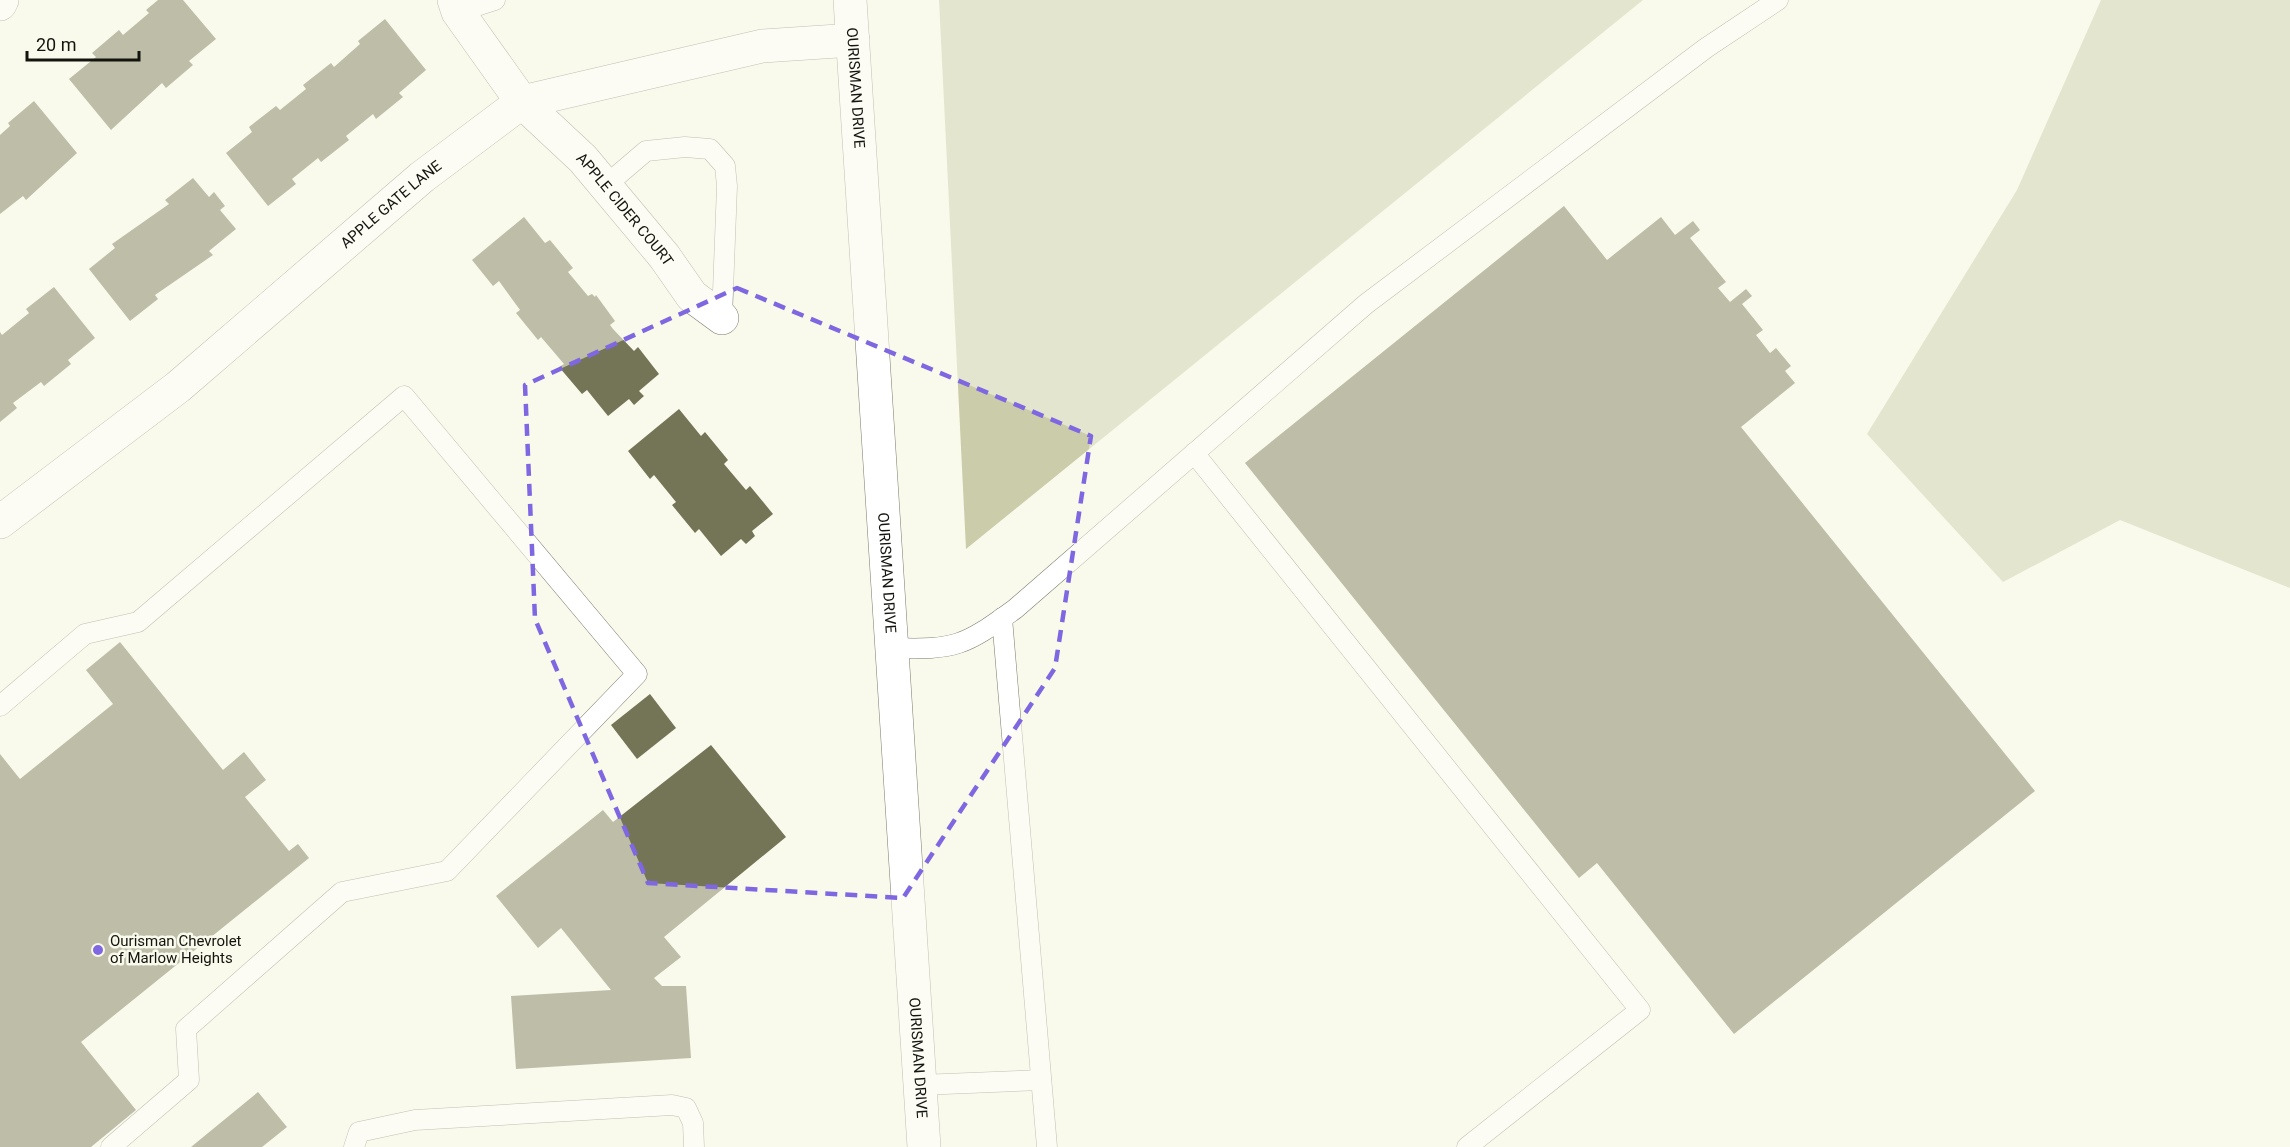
<svg xmlns="http://www.w3.org/2000/svg" width="2290" height="1147" font-family="Roboto,sans-serif">
<style>
.forest{fill:#cbccaa}
.building{fill:#747456}
.lines{fill:none;stroke-linecap:round;stroke-linejoin:round}
.service-casing{stroke:#7a7a6e;stroke-width:21}
.minor-casing{stroke:#7a7a6e;stroke-width:34}
.service{stroke:#fff;stroke-width:20}
.minor{stroke:#fff;stroke-width:33}
.marked{fill:none;stroke:#7f67e2;stroke-width:4.5;stroke-dasharray:12 8;stroke-linejoin:round}
.poi-dot{fill:#7f67e2;stroke:#fafaec;stroke-width:2}
.labels{text-anchor:middle;dominant-baseline:central;stroke-width:5;stroke-linejoin:round;paint-order:stroke}
.street-label{font-size:15px;fill:#14140f;stroke:#fafaec}
.poi-label{font-size:15px;fill:#14140f;stroke:#fafaec;text-anchor:start}
</style>
<rect width="100%" height="100%" fill="#fafaec"/>
<g class="forest">
<path d="M939 0H1643L966 549Z"/>
<path d="M2101 0H2290V588L2120 520 2003 582 1867 434 2017 190Z"/>
</g>
<g class="building">
<path d="M158 0H183L216 39 189 61 193 65 166 88 162 83 111 130 69 79 96 57 92 53 119 30 123 35 149 13 146 10Z"/>
<path d="M385 19 426 70 399 93 403 97 376 119 373 114 346 136 349 140 321 162 318 158 292 179 296 184 268 206 226 153 252 132 249 127 276 106 280 110 306 89 303 85 331 63 334 67 360 44 358 41Z"/>
<path d="M34 101 77 153 26 200 23 196 0 214V135L10 126 8 123Z"/>
<path d="M193 178 209 197 214 192 225 206 220 210 236 229 209 251 213 255 155 295 158 299 130 321 89 269 115 248 112 244 169 204 165 200Z"/>
<path d="M1564 206 1607 260 1661 217 1675 235 1693 221 1700 230 1690 238 1726 282 1718 288 1730 302 1746 289 1752 296 1742 304 1763 330 1756 335 1770 353 1776 348 1791 366 1785 371 1795 383 1741 427 2035 791 1734 1034 1597 863 1579 878 1245 463Z"/>
<path d="M524 217 545 243 550 240 573 268 568 272 588 296 592 294 595 297 596 295 615 321 610 325 613 329 634 351 638 347 659 374 639 391 644 396 634 405 629 399 608 416 587 390 582 394 559 367 564 364 541 337 538 340 516 313 520 310 499 281 493 286 472 260Z"/>
<path d="M54 287 95 338 68 360 71 364 44 386 41 382 13 403 17 408 0 422V332L2 335 29 313 26 309Z"/>
<path d="M679 409 701 436 705 432 728 460 724 464 746 490 750 486 773 514 752 531 755 536 746 544 741 539 721 556 699 529 695 533 672 505 676 502 654 475 650 479 628 451Z"/>
<path d="M120 642 223 770 244 752 266 780 245 797 289 851 298 844 309 858 81 1042 136 1110 91 1147H0V754L20 779 113 704 86 670Z"/>
<path d="M650 694 676 728 637 759 611 725Z"/>
<path d="M711 745 786 837 664 937 681 957 654 978 662 986H686L691 1058 516 1069 511 996 611 990 561 928 538 948 496 896 603 810 613 822Z"/>
<path d="M258 1092 287 1127 262 1147H191Z"/>
</g>
<g class="lines">
<g class="service-casing">
<g id="service">
<path d="M458 12 495 0"/>
<path d="M605 186 646 151 685 147 710 149 725 166 727 186 722 318"/>
<path d="M1194 453 1640 1010 1467 1147"/>
<path d="M1002 618 1047 1147"/>
<path d="M892 648C956 650 964 646 1015 609L1366 304 1706 48 1778 0"/>
<path d="M0 706 85 634 138 622 404 396 637 674 447 871 342 892 186 1029 189 1080 111 1147"/>
<path d="M920 1085 1041 1080"/>
<path d="M354 1147 359 1132 415 1120 672 1105 686 1108 693 1123 694 1147"/>
</g>
</g>
<g class="minor-casing">
<g id="minor">
<path id="s1" d="M454 0 458 12 522 102 583 159 664 256 692 296 722 318"/>
<path id="s2" d="M850 0 924 1147"/>
<path d="M0 4 2 0"/>
<path id="s3" d="M0 522 178 387 422 177 522 102 762 46 853 40"/>
</g>
</g>
<use href="#service" class="service"/>
<use href="#minor" class="minor"/>
</g>
<path d="M0 0H2290V1147H0ZM737 288 1091 436 1055 668 903 898 648 883 535 619 525 385Z" fill="#fafaec" fill-opacity=".55" fill-rule="evenodd"/>
<path class="marked" d="M737 288 1091 436 1055 668 903 898 648 883 535 619 525 385Z"/>
<circle class="poi-dot" cx="98" cy="950" r="6"/>
<g class="labels">
<g class="street-label">
<text stroke="none"><textPath href="#s2" startOffset="88">OURISMAN DRIVE</textPath></text>
<text stroke="none"><textPath href="#s3" startOffset="504">APPLE GATE LANE</textPath></text>
<text stroke="none"><textPath href="#s1" startOffset="272">APPLE CIDER COURT</textPath></text>
<text stroke="none"><textPath href="#s2" startOffset="574">OURISMAN DRIVE</textPath></text>
<text stroke="none"><textPath href="#s2" startOffset="1060">OURISMAN DRIVE</textPath></text>
</g>
<g class="poi-label">
<text x="110" y="941">Ourisman Chevrolet<tspan x="110" dy="17">of Marlow Heights</tspan></text>
</g>
</g>
<path d="M27 51v9h112v-9" fill="none" stroke="#14140f" stroke-width="3"/>
<text x="36" y="51" font-size="18" fill="#14140f" stroke="#fafaec" stroke-width="4.5" paint-order="stroke">20 m</text>
</svg>
